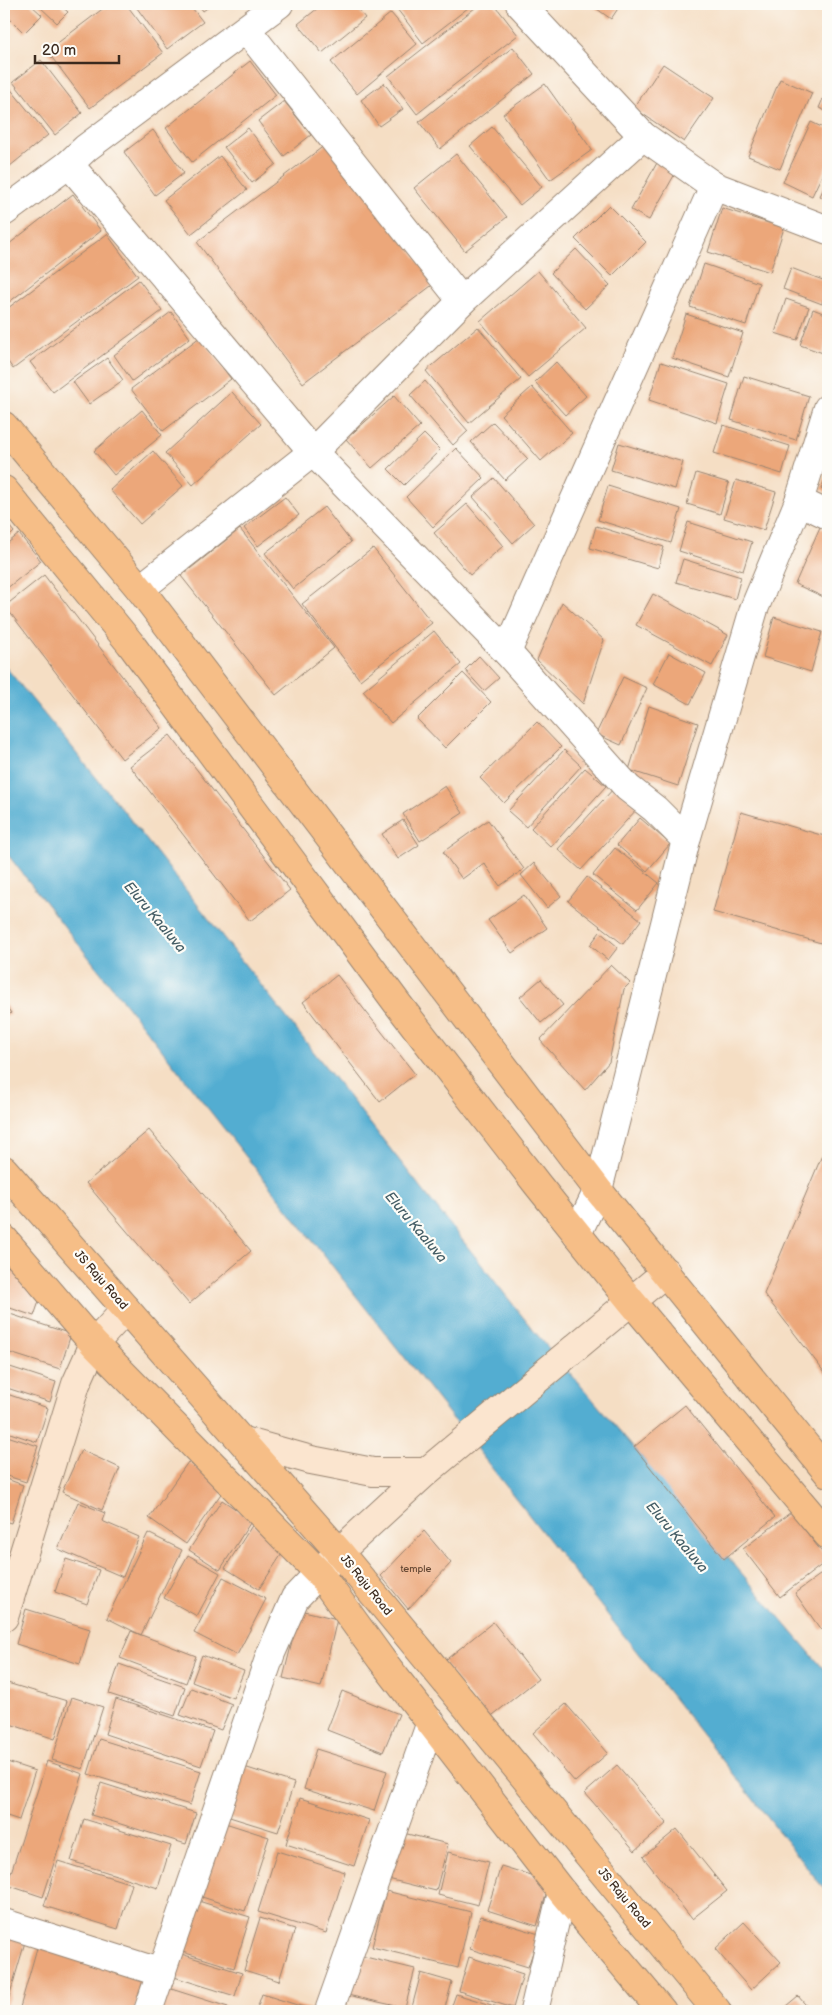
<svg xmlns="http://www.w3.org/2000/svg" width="832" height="2015" font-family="'Balsamiq Sans',sans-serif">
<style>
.water{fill:#53add1;stroke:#476c78}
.building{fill:#eca77a}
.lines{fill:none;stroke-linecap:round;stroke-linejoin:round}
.street-casing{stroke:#988471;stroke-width:30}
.secondary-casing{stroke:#988471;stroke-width:30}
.primary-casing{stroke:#988471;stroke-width:30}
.street{stroke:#fff;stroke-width:28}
.secondary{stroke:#fbe5cf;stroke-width:28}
.primary{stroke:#f6be87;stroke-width:28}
.labels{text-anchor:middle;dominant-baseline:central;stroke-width:4.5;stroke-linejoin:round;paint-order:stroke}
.number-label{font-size:10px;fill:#674935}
.street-label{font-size:12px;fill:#3b2a1e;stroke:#fdfcf7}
.water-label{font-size:14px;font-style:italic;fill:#455e66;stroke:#fdfcf7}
</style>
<rect width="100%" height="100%" fill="#fdfcf7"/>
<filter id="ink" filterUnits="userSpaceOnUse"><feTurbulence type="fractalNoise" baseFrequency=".02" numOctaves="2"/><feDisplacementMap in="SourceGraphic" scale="10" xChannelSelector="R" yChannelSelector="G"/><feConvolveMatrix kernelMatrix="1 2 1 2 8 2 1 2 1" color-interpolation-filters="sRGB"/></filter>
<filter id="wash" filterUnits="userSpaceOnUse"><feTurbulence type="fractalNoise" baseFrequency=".0096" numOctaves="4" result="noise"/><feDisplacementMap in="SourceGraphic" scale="20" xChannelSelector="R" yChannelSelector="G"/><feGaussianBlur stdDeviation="1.12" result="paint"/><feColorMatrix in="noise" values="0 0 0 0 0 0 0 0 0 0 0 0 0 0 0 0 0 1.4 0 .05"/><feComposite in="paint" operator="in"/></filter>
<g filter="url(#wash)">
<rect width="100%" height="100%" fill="#f5dec4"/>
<path class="water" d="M4 665 122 809 534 1331 828 1674V1894L4 850Z"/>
<g id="blocks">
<g class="building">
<path d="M4 4H30L42 15 24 33 4 13Z"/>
<path d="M37 4H59L68 12 57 23Z"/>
<path d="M109 4H126L163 53 90 108 47 51Z"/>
<path d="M134 4H189L203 22 167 49Z"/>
<path d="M198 4H213L203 11Z"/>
<path d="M323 4H354L365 18 322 53 298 24Z"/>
<path d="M404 4H473L423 43 397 9Z"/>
<path d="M480 4H494L518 35 417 114 388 76Z"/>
<path d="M590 4H621L611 19Z"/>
<path d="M391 13 417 44 357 94 331 62Z"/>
<path d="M513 47 534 74 440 149 419 122Z"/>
<path d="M41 60 82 113 55 135 13 82Z"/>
<path d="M250 61 276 95 192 162 166 128Z"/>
<path d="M663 64 714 98 684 142 634 108Z"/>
<path d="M780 79 812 93 780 169 748 156Z"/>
<path d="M4 81 48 135 4 171Z"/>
<path d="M384 83 403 109 379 126 361 100Z"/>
<path d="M545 84 592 150 550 180 503 114Z"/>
<path d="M828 87V112L819 108Z"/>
<path d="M284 101 311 135 284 156 258 121Z"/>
<path d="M811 122 828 130V162L812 196 783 182Z"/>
<path d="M492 127 542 187 520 205 470 146Z"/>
<path d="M248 128 276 164 252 183 224 147Z"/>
<path d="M153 130 184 173 155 195 124 152Z"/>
<path d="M329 142 435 283 303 383 197 242Z"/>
<path d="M456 154 507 217 465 251 414 188Z"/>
<path d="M220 156 247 190 191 234 164 200Z"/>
<path d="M658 161 676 172 649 220 631 210Z"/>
<path d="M828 179V201L820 196Z"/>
<path d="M73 194 101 231 4 306V248Z"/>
<path d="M609 205 646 242 612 276 575 239Z"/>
<path d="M722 208 784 228 770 272 708 252Z"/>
<path d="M107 234 138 276 13 369 4 356V311Z"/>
<path d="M576 249 610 285 585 309 551 273Z"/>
<path d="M704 264 759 283 746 325 690 307Z"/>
<path d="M791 268 828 282 822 304 783 289Z"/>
<path d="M538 271 586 328 528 377 480 321Z"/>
<path d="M139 280 162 311 53 392 30 362Z"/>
<path d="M786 299 809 307 797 340 775 333Z"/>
<path d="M813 309 828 315V337L823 353 800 345Z"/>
<path d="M171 312 190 338 132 381 114 355Z"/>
<path d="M686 314 743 333 729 377 672 358Z"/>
<path d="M478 327 521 379 469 423 426 371Z"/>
<path d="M200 337 231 379 163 431 131 389Z"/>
<path d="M107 358 123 380 89 404 73 382Z"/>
<path d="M556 362 586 396 565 415 535 382Z"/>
<path d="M661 362 729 384 717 423 649 400Z"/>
<path d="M744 376 809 396 796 440 731 420Z"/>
<path d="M425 381 468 431 453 445 410 395Z"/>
<path d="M532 387 572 433 541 461 501 415Z"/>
<path d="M232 392 261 424 193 485 165 453Z"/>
<path d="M394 396 420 426 372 468 346 439Z"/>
<path d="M142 410 162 435 114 475 94 451Z"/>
<path d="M493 422 528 459 505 480 471 442Z"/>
<path d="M723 425 790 446 782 474 714 453Z"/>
<path d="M424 434 440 450 404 485 388 469Z"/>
<path d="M619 443 683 462 675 489 611 470Z"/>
<path d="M456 448 484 478 433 527 406 497Z"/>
<path d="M153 451 183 486 140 524 110 490Z"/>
<path d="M828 472V493L821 489Z"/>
<path d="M696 473 729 483 720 514 687 504Z"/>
<path d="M494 478 534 524 513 543 473 497Z"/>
<path d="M736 480 776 492 764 530 724 518Z"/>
<path d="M608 486 681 509 671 543 598 520Z"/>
<path d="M285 497 299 515 258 546 244 528Z"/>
<path d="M467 504 503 546 470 575 434 533Z"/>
<path d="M324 507 351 542 293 589 265 553Z"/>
<path d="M4 520 14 532 4 542Z"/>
<path d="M688 522 752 542 743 571 679 551Z"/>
<path d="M596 526 664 547 658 568 590 548Z"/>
<path d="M820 527 828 531V599L795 584Z"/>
<path d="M240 529 334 648 276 695 181 576Z"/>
<path d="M19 534 41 561 6 589 4 586V546Z"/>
<path d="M373 548 432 623 360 680 302 604Z"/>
<path d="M683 559 741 577 735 599 676 582Z"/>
<path d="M44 575 162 728 122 759 5 606Z"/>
<path d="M653 594 728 635 712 666 636 625Z"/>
<path d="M562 602 604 640 583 704 537 660Z"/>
<path d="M774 617 822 632 811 672 763 657Z"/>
<path d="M434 631 461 664 391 723 363 691Z"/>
<path d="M669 653 706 673 690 704 653 684Z"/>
<path d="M828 654V670L824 668Z"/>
<path d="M479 656 499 678 484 691 465 670Z"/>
<path d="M463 673 491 702 445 748 417 719Z"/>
<path d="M623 677 647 688 621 745 596 734Z"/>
<path d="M649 706 698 723 678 786 629 770Z"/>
<path d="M537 722 561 747 504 803 480 778Z"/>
<path d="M170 735 290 890 250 921 130 766Z"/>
<path d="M564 750 581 766 526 827 508 811Z"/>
<path d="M585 768 606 786 551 847 531 828Z"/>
<path d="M445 786 463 813 420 841 403 814Z"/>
<path d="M615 787 638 808 581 870 558 849Z"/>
<path d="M741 812 828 837V945L713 912Z"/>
<path d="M640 818 670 844 647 871 617 845Z"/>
<path d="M403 820 419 845 398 859 382 834Z"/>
<path d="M488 820 524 869 500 886 484 863 462 879 443 852Z"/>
<path d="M615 848 659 883 637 910 593 875Z"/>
<path d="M534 863 561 896 547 908 521 875Z"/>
<path d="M587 877 641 920 623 944 568 901Z"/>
<path d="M524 895 547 928 512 953 488 920Z"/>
<path d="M600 932 618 947 608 960 590 945Z"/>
<path d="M611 965 630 983 624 989 609 1062 585 1090 540 1040Z"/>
<path d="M337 975 415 1074 380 1102 303 1002Z"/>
<path d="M541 979 563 1005 541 1023 520 997Z"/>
<path d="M4 1003 11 1013 4 1019Z"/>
<path d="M149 1130 251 1251 189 1304 86 1183Z"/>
<path d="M828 1141V1377L764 1294Z"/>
<path d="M8 1265 29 1272 44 1287 34 1316 4 1306V1278Z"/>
<path d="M4 1312 71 1334 60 1369 4 1351Z"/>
<path d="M4 1365 56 1382 50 1402 4 1387Z"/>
<path d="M4 1393 48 1408 37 1442 4 1431Z"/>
<path d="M685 1405 775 1517 724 1559 634 1447Z"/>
<path d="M4 1435 38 1446 26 1482 4 1475Z"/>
<path d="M81 1450 120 1468 102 1510 62 1492Z"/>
<path d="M188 1462 225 1488 186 1544 149 1518Z"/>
<path d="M4 1478 23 1485 11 1523 4 1521Z"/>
<path d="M222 1500 252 1520 220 1570 189 1550Z"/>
<path d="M78 1502 105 1513 102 1521 139 1537 123 1577 58 1549Z"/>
<path d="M791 1512 828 1560 780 1597 743 1549Z"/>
<path d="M253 1524 287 1546 259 1589 225 1568Z"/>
<path d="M424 1531 451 1563 408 1609 381 1576Z"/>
<path d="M148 1533 182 1550 141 1635 107 1618Z"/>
<path d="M188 1555 220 1573 197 1616 164 1598Z"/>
<path d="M66 1559 99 1570 87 1604 55 1592Z"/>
<path d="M828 1569V1625L821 1630 795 1593Z"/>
<path d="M223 1577 266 1599 237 1655 194 1633Z"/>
<path d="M26 1609 90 1629 80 1664 16 1644Z"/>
<path d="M300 1610 337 1619 321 1687 283 1678Z"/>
<path d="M493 1622 538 1679 488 1719 443 1662Z"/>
<path d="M131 1631 196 1656 186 1683 120 1658Z"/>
<path d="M202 1655 244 1671 233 1698 192 1682Z"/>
<path d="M119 1664 185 1687 175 1716 109 1694Z"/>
<path d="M4 1682 67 1701 55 1739 4 1722Z"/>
<path d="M191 1688 232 1704 221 1730 180 1715Z"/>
<path d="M342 1691 399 1714 383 1752 327 1730Z"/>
<path d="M72 1697 103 1707 83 1769 52 1760Z"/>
<path d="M116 1699 213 1731 201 1766 105 1734Z"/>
<path d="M566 1704 608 1753 575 1782 533 1733Z"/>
<path d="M99 1739 201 1771 190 1805 88 1774Z"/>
<path d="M316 1749 387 1771 374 1811 304 1789Z"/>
<path d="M4 1761 35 1771 19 1820 4 1815Z"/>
<path d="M47 1761 83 1774 43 1897 7 1885Z"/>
<path d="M238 1765 294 1783 278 1832 223 1815Z"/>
<path d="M617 1765 667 1823 635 1851 585 1793Z"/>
<path d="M101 1783 196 1813 186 1844 91 1815Z"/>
<path d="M300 1798 369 1820 354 1866 286 1844Z"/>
<path d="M84 1819 171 1846 158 1888 71 1861Z"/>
<path d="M219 1821 269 1837 245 1911 196 1895Z"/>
<path d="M677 1829 727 1891 692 1919 643 1857Z"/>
<path d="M395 1831 448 1844 436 1891 384 1878Z"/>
<path d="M277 1851 345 1872 326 1933 258 1912Z"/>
<path d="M448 1852 489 1862 478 1905 438 1895Z"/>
<path d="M58 1861 132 1884 118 1929 44 1906Z"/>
<path d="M501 1866 550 1881 537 1926 487 1910Z"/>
<path d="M386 1891 471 1912 458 1968 372 1947Z"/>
<path d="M192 1899 250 1917 234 1968 176 1950Z"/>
<path d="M480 1916 539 1934 528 1967 470 1949Z"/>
<path d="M260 1918 295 1929 279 1981 244 1970Z"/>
<path d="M744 1922 781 1962 751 1990 715 1949Z"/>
<path d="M4 1936 25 1942 5 2011H4Z"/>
<path d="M39 1941 145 1973 134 2011H19Z"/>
<path d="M178 1953 242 1973 235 1996 171 1976Z"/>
<path d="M353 1954 415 1969 405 2008 343 1994Z"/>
<path d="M469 1957 523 1974 513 2008 459 1991Z"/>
<path d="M421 1973 452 1982 444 2011H411Z"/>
<path d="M165 1987 228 2007 227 2011H157Z"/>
<path d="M262 1994 310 2009 309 2011H256Z"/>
<path d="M456 1994 511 2011H450Z"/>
<path d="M798 1996 811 2011H780Z"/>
<path d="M342 2006 359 2011H341Z"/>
</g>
</g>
</g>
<g filter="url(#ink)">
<use href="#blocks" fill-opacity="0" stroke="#988471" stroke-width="1"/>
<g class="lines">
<g class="street-casing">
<g id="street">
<path d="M279 4 86 148 69 164 313 452 507 652 628 788 655 809 686 840"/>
<path d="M520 4 643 136 714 186 828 230"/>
<path d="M246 29 462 301"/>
<path d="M4 212 69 164"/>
<path d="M799 501 828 515"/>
<path d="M140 589 313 452 462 301 643 136"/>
<path d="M507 652 714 186"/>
<path d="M577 1234 598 1190 686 840 754 609 799 501 828 408"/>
<path d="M4 1923 162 1973"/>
<path d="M148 2011 271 1653 295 1598 319 1573"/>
<path d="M329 2011 431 1722"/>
<path d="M534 2011 562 1892"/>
</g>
</g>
<g class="secondary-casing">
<g id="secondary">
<path d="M243 1441 311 1460 373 1472H426"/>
<path d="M319 1573 339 1552 426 1472 666 1272"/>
<path d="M4 1617 76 1384 94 1344 126 1309"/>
</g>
</g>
<g class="primary-casing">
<g id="primary">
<path d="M4 426 140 589 598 1190 828 1473"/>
<path d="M4 490 130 643 397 1003 537 1184 631 1301 828 1535"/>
<path d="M4 1170 339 1552 717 2011"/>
<path d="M4 1239 94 1344 319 1573 381 1659 562 1892 662 2011"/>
</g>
</g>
<use href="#street" class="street"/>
<use href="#secondary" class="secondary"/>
<use href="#primary" class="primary"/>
</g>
</g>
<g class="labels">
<g class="number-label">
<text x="416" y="1569">temple</text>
</g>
<g class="street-label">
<text transform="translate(101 1280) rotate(49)">JS Raju Road</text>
<text transform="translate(366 1585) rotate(51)">JS Raju Road</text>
<text transform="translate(624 1898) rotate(50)">JS Raju Road</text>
</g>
<g class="water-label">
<text transform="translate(155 917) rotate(50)">Eluru Kaaluva</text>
<text transform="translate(416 1227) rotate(50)">Eluru Kaaluva</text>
<text transform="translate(677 1537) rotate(50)">Eluru Kaaluva</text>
</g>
</g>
<rect width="832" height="2015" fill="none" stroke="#fdfcf7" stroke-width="20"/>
<path d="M35 55v8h84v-8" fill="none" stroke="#3b2a1e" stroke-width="2.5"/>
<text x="42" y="55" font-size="15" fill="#3b2a1e" stroke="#fdfcf7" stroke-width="4" paint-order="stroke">20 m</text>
</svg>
